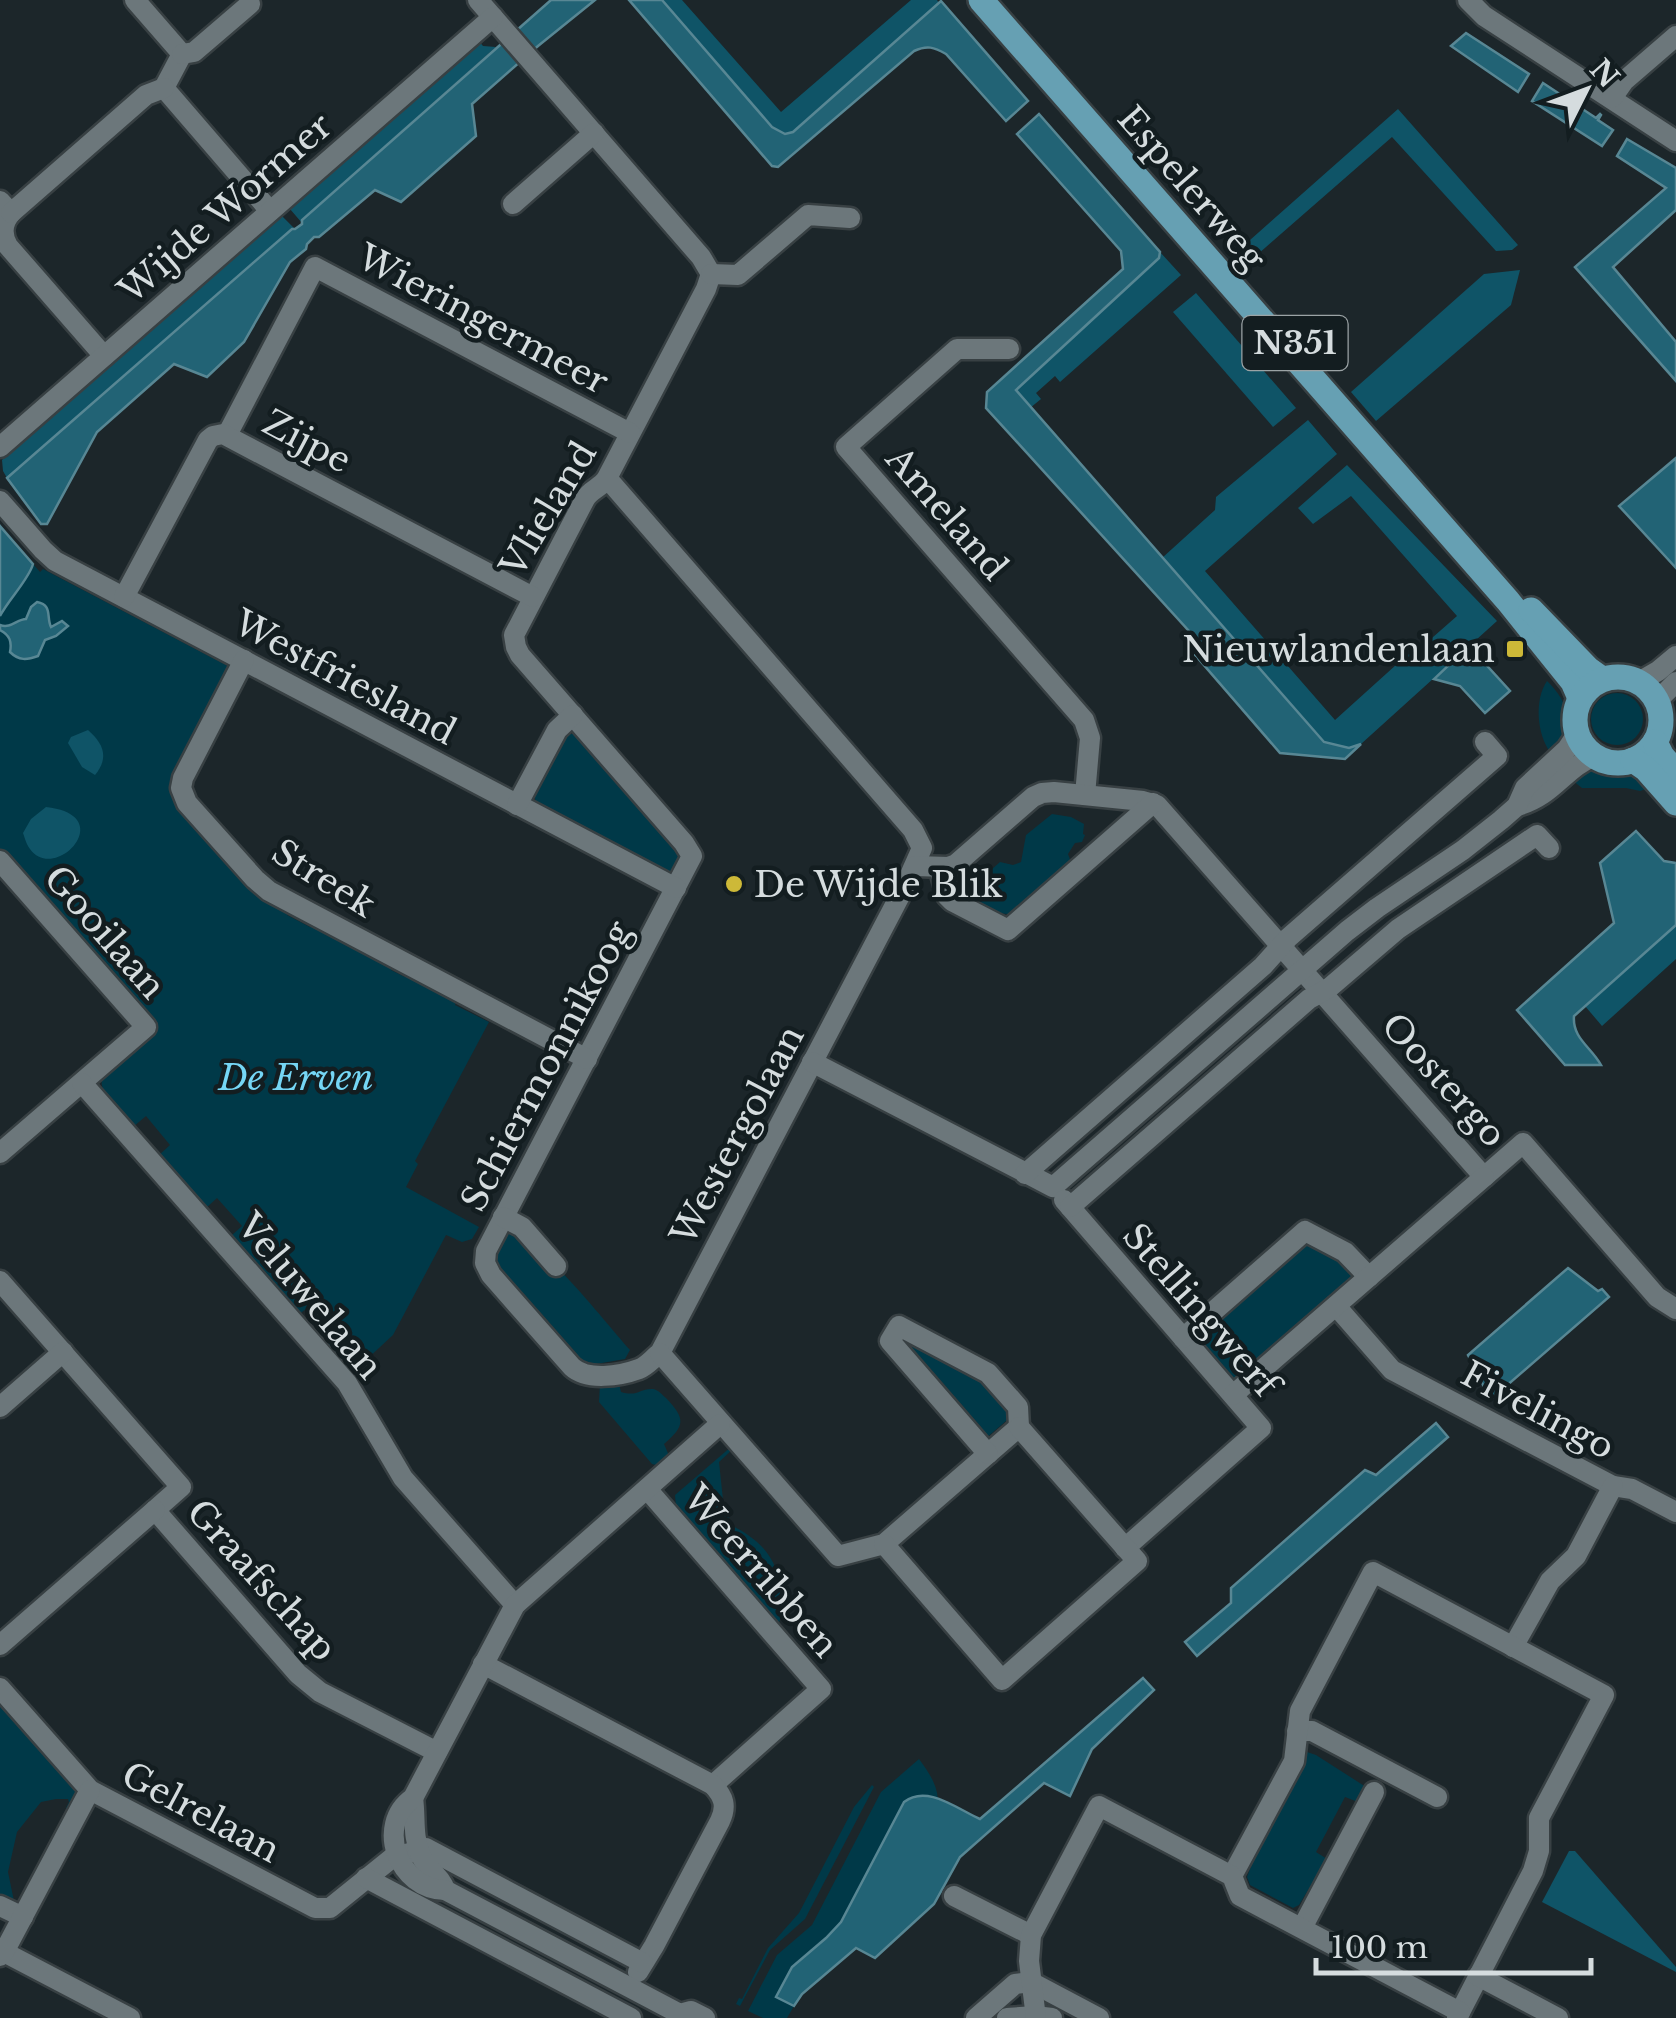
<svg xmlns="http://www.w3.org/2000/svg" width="1676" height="2018" font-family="'Libre Baskerville',serif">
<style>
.green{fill:#003948}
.forest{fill:#0f5467}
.water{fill:#226375;stroke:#588794;stroke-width:2.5}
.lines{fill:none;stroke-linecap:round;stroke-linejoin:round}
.minor-casing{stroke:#384043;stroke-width:25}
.primary-casing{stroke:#384043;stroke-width:30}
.minor{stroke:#6c777b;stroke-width:20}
.primary{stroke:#66a0b3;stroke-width:25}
.poi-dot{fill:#cdb938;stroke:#131d20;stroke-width:4}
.labels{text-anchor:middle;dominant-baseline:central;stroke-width:9;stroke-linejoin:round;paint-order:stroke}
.shield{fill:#131d20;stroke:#9ba3a5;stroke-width:2.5}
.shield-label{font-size:32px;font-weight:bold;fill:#d5dcde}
.street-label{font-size:35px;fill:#d5dcde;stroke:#131d20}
.poi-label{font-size:35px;fill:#d5dcde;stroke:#131d20;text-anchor:end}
.park-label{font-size:35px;font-style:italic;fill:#75d6f5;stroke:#131d20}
</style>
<rect width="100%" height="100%" fill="#1c262a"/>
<g class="green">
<path d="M0 526 40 572 43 569 228 666 229 672 174 782 288 910 287 915 310 927 313 923 393 966 391 970 405 977 408 973 457 1000 455 1005 489 1022 415 1161 418 1164 406 1187 479 1227 472 1239 462 1242 446 1235 393 1335 352 1373H348L323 1344 334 1333 311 1305 298 1315 230 1237 242 1226 217 1198 205 1209 158 1156 170 1145 146 1116 133 1127C120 1112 98 1096 102 1076L156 1028 0 849Z"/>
<path d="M1547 681C1571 704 1574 727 1550 752 1537 734 1534 700 1547 681Z"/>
<circle cx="1617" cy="719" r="26"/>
<path d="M566 734H577L682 856 674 872 668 873 537 806 533 791Z"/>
<path d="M1594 768 1628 771 1652 787 1640 791 1626 788H1582L1572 780Z"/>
<path d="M1052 814 1071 817 1084 824 1083 834 1085 835 1082 842 1075 843 1068 854 1071 862 1017 906 1016 913 1014 910 1010 912 1014 918 1011 919 1008 914 994 913 978 905 984 887 983 877 1000 862 1013 865 1021 862 1026 835Z"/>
<path d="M506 1228C539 1237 604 1321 630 1350L625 1359 596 1364 581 1360 577 1364 576 1353 523 1293H515L497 1272 492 1254Z"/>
<path d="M1310 1244 1339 1258 1353 1273 1352 1278 1241 1378 1232 1379 1198 1342 1197 1338 1303 1245Z"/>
<path d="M912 1345 984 1379 1013 1415 985 1439 981 1435V1427L920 1357 911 1355 909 1348Z"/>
<path d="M618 1380 621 1392C638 1397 640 1388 653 1389 659 1390 662 1395 666 1398 686 1419 685 1426 664 1444L670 1458 660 1466 652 1464 599 1402 600 1384Z"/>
<path d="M732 1446 734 1448 719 1462 723 1500 731 1525C752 1536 767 1547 776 1569 780 1580 786 1586 785 1599 784 1607 781 1615 779 1623L676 1506 675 1495Z"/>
<path d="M0 1701 74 1786 76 1794 71 1810 66 1808 69 1802 68 1799H56L41 1802 17 1832 8 1872 15 1906 0 1900Z"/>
<path d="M1307 1752 1316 1755 1366 1787 1358 1802 1345 1797 1316 1852 1327 1859 1299 1905 1293 1908 1250 1885 1247 1877 1262 1836 1299 1774Z"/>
<path d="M919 1759C929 1773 936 1782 938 1799L928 1795 904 1802 841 1922 777 1996 794 2006 787 2018H763L748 2011 777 1955 812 1925 881 1792Z"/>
<path d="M872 1785 874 1787 805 1919 770 1950 740 2006 736 2004 739 1998 742 1999 768 1948 799 1913 854 1807Z"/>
</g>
<g class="forest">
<path d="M662 0H682L781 112 911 0H937L939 3 793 132 785 134 772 127Z"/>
<path d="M478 40 483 46 496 47 302 220V223L290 209V205Z"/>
<path d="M1398 109 1518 245 1512 250 1496 251 1392 137 1242 268 1232 256Z"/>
<path d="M281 215 295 229H291L7 478 3 471 2 460 10 451Z"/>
<path d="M1160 252 1181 275 1060 382 1055 376 1036 393 1041 399 1030 408 1016 390 1159 259Z"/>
<path d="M1520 270 1511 305 1376 421 1351 392 1484 274Z"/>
<path d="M1196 293 1296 408 1273 427 1173 312Z"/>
<path d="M1308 420 1337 454 1205 571 1335 720 1407 655 1416 652 1457 616 1351 496 1313 524 1298 508 1347 465 1497 621 1361 744 1350 748 1324 742 1162 558 1215 510 1216 497Z"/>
<path d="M88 730C104 744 109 758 95 775L82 767 68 743 71 737Z"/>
<path d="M46 807C120 815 55 884 30 849 26 844 25 838 23 833L31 819Z"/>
<path d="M1676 925V959L1602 1026 1585 1006Z"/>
<path d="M1569 1851H1575L1676 1967V1972L1542 1902Z"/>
</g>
<g class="water">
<path d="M551 0H595L538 46 472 104 476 136 401 202 375 190 319 237H314L307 244 306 249 290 262 244 342 207 377 174 364 97 432 47 524H41L7 478 292 229H295L302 224V220Z"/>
<path d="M629 0H662L772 127 785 134 793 132 941 1 1028 101 1006 121 946 54C934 47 927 45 914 51L778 167 772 166Z"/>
<path d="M1466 33 1529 74 1518 92 1451 46Z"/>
<path d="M1543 83 1596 118 1600 114 1601 115 1598 120 1613 130 1602 146 1532 101Z"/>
<path d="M1039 114 1160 252 1159 258 1016 390 1324 742 1349 748 1361 744 1345 759 1280 753 1190 649 1198 641 986 408 987 392 1123 269 1121 251 1017 134Z"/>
<path d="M1627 139 1676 168V210L1613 267 1676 342V381L1575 267 1666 188 1617 156Z"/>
<path d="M1676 458V568L1619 506Z"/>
<path d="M0 526 33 564C29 579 9 599 0 616Z"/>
<path d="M37 602C53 605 46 617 51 627L62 621 68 626 56 636 45 640 38 656C27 660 19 661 10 652 12 642 10 635 0 630V625C11 629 17 619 26 619L31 607Z"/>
<path d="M1469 646 1510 691 1485 713 1460 686 1434 679Z"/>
<path d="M1636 831 1664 861 1676 863V925L1574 1016C1572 1038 1591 1047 1601 1065H1565L1517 1010 1614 923 1600 863Z"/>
<path d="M1568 1268 1598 1291 1602 1289 1609 1297 1490 1400 1482 1391 1485 1389 1468 1355Z"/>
<path d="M1436 1423 1448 1437 1197 1656 1185 1642 1231 1603V1588L1365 1470 1376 1475Z"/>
<path d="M1143 1678 1154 1690 1092 1749 1070 1796 1044 1783 960 1857 934 1904 875 1958 856 1948 802 1994 794 2006 776 1997 792 1967 826 1938 841 1922 904 1802C927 1784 957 1809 980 1819Z"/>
</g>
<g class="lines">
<g class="minor-casing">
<g id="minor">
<path d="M135 0 182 54 164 88 270 211"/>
<path d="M478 0 701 257 711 274 706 289 607 478C601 488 591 489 585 499L514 635 516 647 520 655 684 843 692 856 486 1251 485 1263 491 1275 572 1367C587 1381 620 1376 639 1369 647 1366 653 1358 660 1353L905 886 922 848 913 830 607 478"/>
<path d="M1468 0 1484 16 1676 141"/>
<path d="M182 54 194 52 250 4"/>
<path d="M1612 98 1624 81 1676 36"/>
<path d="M0 201 11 213C2 223 1 234 8 246L104 356"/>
<path d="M513 204 594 133"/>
<path d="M11 213 146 95 164 88"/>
<path d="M711 274 738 275 808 215 850 218"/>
<path d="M1009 349H957L846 447 1084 720 1090 738 1085 795"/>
<path d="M227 435 315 267 630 433"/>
<path d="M0 447 493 17"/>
<path d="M0 501 43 550 55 561 676 888"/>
<path d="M124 597 208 440 213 436 223 434 533 597"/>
<path d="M244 660 183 778 181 788 187 803 255 879 269 891 587 1059"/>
<path d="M1639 682 1658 671 1676 656"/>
<path d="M1658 704 1662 696 1676 682"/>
<path d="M517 805 557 730 573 715"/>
<path d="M1517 806C1554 796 1565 767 1595 756"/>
<path d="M0 861 146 1027 0 1153"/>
<path d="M915 866 948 867 956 864 1033 797 1042 793 1054 792 1143 801 1157 805 1484 1177 1523 1143 1657 1297 1676 1309"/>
<path d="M939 867 947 896 952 901 1008 930 1153 803"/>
<path d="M812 1062 1053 1187 1347 931 1377 908 1463 850 1501 820 1517 806 1525 788 1567 749 1577 734"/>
<path d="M82 1083 347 1383 403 1478 515 1605"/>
<path d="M1025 1174 1263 966 1288 938 1497 756 1485 742"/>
<path d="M1064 1200 1261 1428 1125 1548"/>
<path d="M1070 1207 1309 999 1329 988 1398 929 1537 835 1549 848"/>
<path d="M503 1217 522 1227 556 1266"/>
<path d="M0 1281 181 1487 155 1510 298 1674 320 1692 437 1752"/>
<path d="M1336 1306 1392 1370 1613 1486 1632 1489 1676 1512"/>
<path d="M1183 1338 1305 1231 1345 1252 1369 1277"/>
<path d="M660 1353 838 1556 884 1544 1019 1427"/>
<path d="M1233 1395 1484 1177"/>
<path d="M0 1407 63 1352"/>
<path d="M988 1454 890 1341 899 1326 988 1373 1018 1407 1019 1427"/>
<path d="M647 1489 821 1689 713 1785"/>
<path d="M884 1544 1002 1680 1137 1561 1019 1427"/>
<path d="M0 1645 155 1510"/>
<path d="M1513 1647 1550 1581 1576 1556 1613 1486"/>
<path d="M483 1664 713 1785C724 1797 727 1806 720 1821L654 1946 638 1972"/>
<path d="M0 1688 90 1790 315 1908H330L392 1858 426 1848 643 1963"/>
<path d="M1297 1731H1312L1437 1797"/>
<path d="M413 1798C416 1818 412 1836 421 1856 427 1870 441 1876 445 1890"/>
<path d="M1232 1876 1294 1761 1300 1711 1373 1572 1604 1695 1539 1818V1851L1533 1871 1457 2018"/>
<path d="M366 1878 631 2018"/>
<path d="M954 1896 1031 1935"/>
<path d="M0 1906 23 1917"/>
<path d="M1302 1928 1374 1792"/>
<path d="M4 1952 130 2018"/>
<path d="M0 1956 4 1952 90 1790"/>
<path d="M1478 1976 1558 2018"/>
<path d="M705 2018 691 2011 680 2014 445 1890C399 1890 374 1825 413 1798L515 1605 720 1424"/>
<path d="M976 2018 1015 1984 1031 1982 1099 2018"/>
<path d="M1007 2018 1035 2016 1052 2018"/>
<path d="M1036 2018 1029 1961 1031 1935 1099 1806 1232 1876 1240 1896 1460 2012"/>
</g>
</g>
<g class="primary-casing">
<g id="primary">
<path d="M981 0 1508 601 1573 682 1580 698"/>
<path d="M1531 610 1588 669 1602 679"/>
<circle cx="1618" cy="720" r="43"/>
<path d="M1655 742 1662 756 1676 772"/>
<path d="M1633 760 1646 769 1676 803"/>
</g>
</g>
<use href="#minor" class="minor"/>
<use href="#primary" class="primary"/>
</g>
<g class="poi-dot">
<rect x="1505" y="639" width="20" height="20" rx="5"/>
<circle cx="734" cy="884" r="10"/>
</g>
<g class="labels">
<rect class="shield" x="1242.5" y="316" width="105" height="54" rx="8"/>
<g class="shield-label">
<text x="1295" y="343">N351</text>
</g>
<g class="street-label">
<text transform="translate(1192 188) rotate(49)">Espelerweg</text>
<text transform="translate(225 208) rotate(-41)">Wijde Wormer</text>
<text transform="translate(483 319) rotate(28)">Wieringermeer</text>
<text transform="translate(307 441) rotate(28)">Zijpe</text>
<text transform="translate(548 509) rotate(-59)">Vlieland</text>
<text transform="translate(947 513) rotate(49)">Ameland</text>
<text transform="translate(345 677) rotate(28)">Westfriesland</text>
<text transform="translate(324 878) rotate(32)">Streek</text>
<text transform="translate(105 932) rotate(49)">Gooilaan</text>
<text transform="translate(546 1066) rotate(-62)">Schiermonnikoog</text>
<text transform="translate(1444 1080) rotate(48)">Oostergo</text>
<text transform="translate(737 1135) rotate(-62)">Westergolaan</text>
<text transform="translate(310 1296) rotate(50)">Veluwelaan</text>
<text transform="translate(1201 1310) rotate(49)">Stellingwerf</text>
<text transform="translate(1538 1410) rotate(28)">Fivelingo</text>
<text transform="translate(761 1571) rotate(49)">Weerribben</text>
<text transform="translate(262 1580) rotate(48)">Graafschap</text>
<text transform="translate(201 1812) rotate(28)">Gelrelaan</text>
</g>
<g class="poi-label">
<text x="1495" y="649">Nieuwlandenlaan</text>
<text x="754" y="884" text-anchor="start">De Wijde Blik</text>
</g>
<g class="park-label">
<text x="296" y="1077">De Erven</text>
</g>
</g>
<g transform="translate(1586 90) rotate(48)" stroke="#131d20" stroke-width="8" paint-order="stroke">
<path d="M0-8L18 38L0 25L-18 38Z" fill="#d5dcde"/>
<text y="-15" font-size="28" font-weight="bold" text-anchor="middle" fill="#d5dcde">N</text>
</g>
<path d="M1316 1958v15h275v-15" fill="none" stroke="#d5dcde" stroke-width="5"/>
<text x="1331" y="1958" font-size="30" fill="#d5dcde" stroke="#131d20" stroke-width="8" paint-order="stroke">100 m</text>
</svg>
